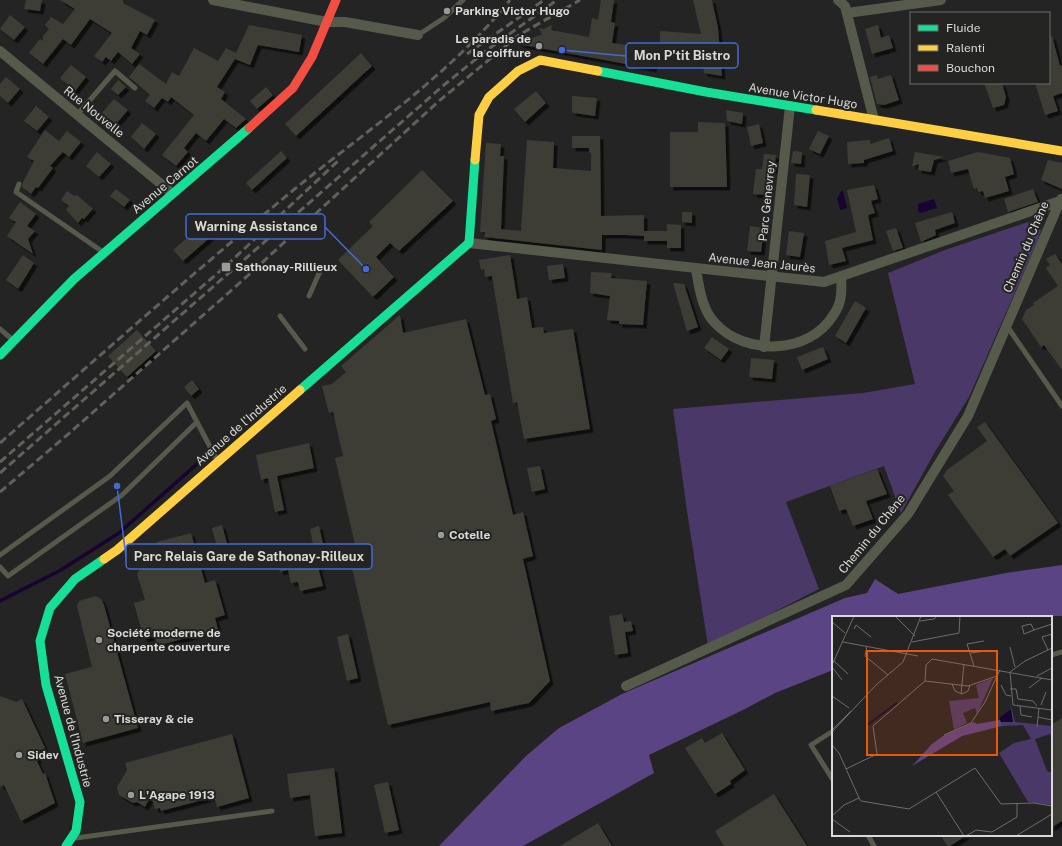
<svg xmlns="http://www.w3.org/2000/svg" width="1062" height="846" font-family="'Public Sans',sans-serif">
<style>
.green{fill:#4a3869}
.forest{fill:#5b4483}
.water{fill:#180331}
.lines{fill:none;stroke-linecap:round;stroke-linejoin:round}
.stream{stroke:#180331;stroke-width:3.5}
.building{fill:#3c3e36;filter:url(#shadow)}
.lane{stroke:#555a4a;stroke-width:5}
.street{stroke:#555a4a;stroke-width:10}
.fast{stroke:#16e098;stroke-width:9}
.slow{stroke:#ffcf43;stroke-width:9}
.jam{stroke:#f24e42;stroke-width:9}
.rail{stroke:#60615b;stroke-width:3;stroke-dasharray:8 4;stroke-linecap:butt}
.poi-dot{fill:#9a9a99;stroke:#242523;stroke-width:1.5}
.labels{text-anchor:middle;dominant-baseline:central;stroke-width:4;stroke-linejoin:round;paint-order:stroke}
.poi-label{font-size:12px;font-weight:bold;fill:#d9dad8;stroke:#242523;text-anchor:start}
.street-label{font-size:12px;fill:#d9dad8;stroke:#242523}
.inset-river{fill:none;stroke:#180331;stroke-width:2}
.inset-road{fill:none;stroke:#6c6d6c;stroke-width:1}
.view{fill:#e8590c;fill-opacity:0.15;stroke:#e8590c;stroke-width:2}
.inset-edge{fill:none;stroke:#d9dad8;stroke-width:2}
.leader{fill:none;stroke:#436ad8;stroke-width:1.5}
.callout-dot{fill:#436ad8;stroke:#242523;stroke-width:1.5}
.callout{fill:#242523;stroke:#436ad8;stroke-width:1.5}
.callout-label{font-size:13px;text-anchor:middle;font-weight:bold;fill:#d9dad8}
</style>
<defs>
<filter id="shadow"><feDropShadow dx="3.5" dy="3.5" stdDeviation="0" flood-color="#0009"/></filter>
</defs>
<rect width="100%" height="100%" fill="#242424"/>
<path class="green" d="M1028 222 1037 224 1041 230 1037 242 969 397 936 450 901 513 884 466 786 502 819 589 708 646 687 511 673 409 863 393 915 384 888 273 945 250Z"/>
<path class="forest" d="M1062 565V616L833 617V670L775 693 745 709 649 755 654 773 523 846H439L526 756 559 728 622 694 845 598 867 593 875 579 898 594 1006 573Z"/>
<g class="water">
<path d="M843 191 847 208 840 210 837 198 839 196 840 192Z"/>
<path d="M934 199 937 208 920 213 918 211V204Z"/>
</g>
<g class="lines">
<path class="stream" d="M0 601 61 570 119 533 240 426"/>
</g>
<g class="building">
<path d="M26 0H42L40 11 24 9Z"/>
<path d="M60 0H123V3L155 20 147 35 140 31 131 48 140 54 132 64 118 52 111 61 106 57 102 62 94 56 112 33 90 19 71 45 63 39 43 64 29 53 40 39 43 41V36L49 29 45 25 51 17 63 24 75 9Z"/>
<path d="M601 0H614L611 22 615 23 612 43 657 49 653 69 518 44 542 34 539 28 544 29 552 25 551 30 589 37 592 18 598 20Z"/>
<path d="M693 0H712L718 28 722 76 704 73 702 58 660 54V31L701 34Z"/>
<path d="M10 15 25 27 14 40 0 29Z"/>
<path d="M249 25 302 35 299 52 258 45 250 65 235 59 217 87 225 92 221 99 246 119 236 128 224 119 206 141 196 133 184 148 188 152 176 166 162 155 194 115 171 97 168 102 162 98 154 108 145 101 150 95 129 77 139 64 166 84 172 72 179 76 194 48 218 61 226 48 236 53Z"/>
<path d="M878 25 881 38 889 35 893 48 872 54 865 29Z"/>
<path d="M1049 36H1052L1060 66 1062 65V93L1053 96 1058 111 1045 115 1035 83H1049Z"/>
<path d="M361 53 372 66 296 136 285 124Z"/>
<path d="M71 65 86 77 75 91 60 78Z"/>
<path d="M877 75 878 79 891 75 899 100 884 105 877 104 870 77Z"/>
<path d="M6 77 20 89 8 103 0 96V84Z"/>
<path d="M118 80 126 87 118 95 111 89Z"/>
<path d="M984 83H1002L1006 97 1004 105 993 108Z"/>
<path d="M266 87 273 95 257 109 250 101Z"/>
<path d="M536 91 546 103 525 122 514 109Z"/>
<path d="M572 96 597 98 595 116 574 113 572 112Z"/>
<path d="M114 99 128 110 116 124 102 113Z"/>
<path d="M36 106 49 117 37 131 24 121Z"/>
<path d="M726 110 743 113 742 124 727 121Z"/>
<path d="M698 122 725 123 727 187H670V132H698Z"/>
<path d="M142 123 156 134 144 149 131 137Z"/>
<path d="M759 124 763 143 751 146 747 127Z"/>
<path d="M45 130 59 141 67 131 81 142 69 157 63 152 50 166 53 168 38 188 36 187 31 194 22 187 23 182 34 161 27 157Z"/>
<path d="M818 131 829 136 820 154 809 149Z"/>
<path d="M572 136H600L601 216 644 215V231H667V224L681 225V248H667V241H644V236L626 235H602V250L484 237 485 232H480L486 143 501 144 500 156H504L501 229 521 231 527 140 554 142 553 168 591 171V153L589 152V148H572Z"/>
<path d="M889 138 893 151 864 160V163L848 164 847 142 870 140V144Z"/>
<path d="M281 151 287 158 252 190 246 183Z"/>
<path d="M793 151 802 152 801 164 791 163Z"/>
<path d="M97 152 111 164 99 177 86 166Z"/>
<path d="M915 152 944 157 934 160 931 172 918 170 919 164 912 166Z"/>
<path d="M978 152 1010 158 1014 174 1005 177 1009 191 985 198 983 191 978 192 977 188 974 189 968 169 951 173 948 161Z"/>
<path d="M764 154 776 155 774 171 770 170 768 195 753 194 756 169H762Z"/>
<path d="M1048 160 1062 163V189L1041 180Z"/>
<path d="M422 170 453 201 399 251 390 243 376 257 394 277 373 297 338 260 373 226 369 222Z"/>
<path d="M796 174 810 175 807 207 794 205Z"/>
<path d="M874 185 878 199 871 201 875 213 868 215 873 240 842 248 846 261 829 265 825 241 856 232 847 190Z"/>
<path d="M116 189 130 200 124 207 110 196Z"/>
<path d="M1033 189 1038 202 1008 212 1004 199Z"/>
<path d="M67 191 75 196 77 195 93 209 84 219 82 218 78 223 66 210 69 206 61 200Z"/>
<path d="M20 202 36 214 27 226 35 231 28 239 33 254 7 236 16 222 9 218Z"/>
<path d="M682 212H692V223L682 222Z"/>
<path d="M952 212 955 223 935 230 936 235 921 242 915 223Z"/>
<path d="M213 216 222 227 183 261 173 250Z"/>
<path d="M750 226 764 228 761 252 747 251Z"/>
<path d="M896 228 903 248 893 251 886 231Z"/>
<path d="M789 231 804 233 800 257 786 255Z"/>
<path d="M1055 254 1062 264V370L1044 345 1041 347 1022 319 1026 310 1034 305 1033 303 1058 286 1046 268 1050 265 1046 259Z"/>
<path d="M23 255 34 263 18 289 6 280Z"/>
<path d="M510 255 517 299 527 297 532 328 543 327 544 333 573 329 590 429 524 439 517 402 513 403 492 276 485 277 484 269 481 270 479 260Z"/>
<path d="M563 264 565 278 549 280 547 266Z"/>
<path d="M591 272 612 273 611 278 647 281 643 325 619 324V321L607 320 610 296 590 293Z"/>
<path d="M673 283 684 284 698 327 687 331Z"/>
<path d="M855 301 866 308 846 343 835 336Z"/>
<path d="M400 315 403 333 466 319 485 395 490 394 496 419 491 421 513 515 523 512 533 556 523 559 550 681 529 703 491 711 490 702 388 725 352 568 360 566 335 458 343 456 333 412 329 413 322 386 332 384 346 372 341 366Z"/>
<path d="M137 330 156 351 127 377 108 356Z"/>
<path d="M712 337 729 349 721 360 704 348Z"/>
<path d="M823 347 828 359 802 370 797 357Z"/>
<path d="M751 358 774 360 772 379 749 377Z"/>
<path d="M192 380 199 389 191 396 184 387Z"/>
<path d="M985 422 1058 523 1010 556 1005 549 993 557 948 495 954 491 943 476 947 470 987 441 977 427Z"/>
<path d="M309 443 314 468 277 476 284 510 275 512 268 478 261 480 256 455Z"/>
<path d="M540 466 545 489 532 492 527 468Z"/>
<path d="M877 469 887 494 866 501 873 519 853 526 846 509 839 511 830 486Z"/>
<path d="M222 525 229 551 219 554 212 528Z"/>
<path d="M319 526 328 565 318 567 323 586 300 591 298 582 291 583 288 570 280 572 276 557 314 549 310 529Z"/>
<path d="M191 533 205 583 215 580 225 615 215 618 218 629 157 646 155 636 144 639 134 603 145 600 137 574 157 542Z"/>
<path d="M96 596 101 599 104 605 138 728 83 743 65 674 92 667 77 606 79 601Z"/>
<path d="M622 614 624 622 631 621 633 631 625 632 628 653 615 655 609 616Z"/>
<path d="M348 634 358 678 347 681 337 637Z"/>
<path d="M0 696 16 702 22 699 45 748 40 750 37 761 43 774 45 773 55 803 21 821 4 785 0 787Z"/>
<path d="M1062 718V821L1051 828V725Z"/>
<path d="M722 733 745 770 730 781 731 784 715 794 685 748 702 738 705 743Z"/>
<path d="M232 734 249 798 217 807 214 797 161 811 160 808 155 809 151 796 145 807 137 802 133 803 119 795 117 787 127 770 125 763Z"/>
<path d="M334 768 342 833 315 836 310 795 290 798 287 774Z"/>
<path d="M388 782 399 830 385 833 374 785Z"/>
<path d="M774 794 807 846H724L715 831Z"/>
<path d="M598 823 612 846H560Z"/>
<path d="M941 835H967L950 846H947Z"/>
</g>
<g class="lines">
<g class="lane">
<path d="M418 35 444 18 463 0"/>
<path d="M77 115 115 71 135 88"/>
<path d="M19 184 16 192 103 252"/>
<path d="M309 296 321 269"/>
<path d="M280 316 305 349"/>
<path d="M1007 326 1062 406"/>
<path d="M0 329 13 340"/>
<path d="M0 555 110 476 187 403 217 460"/>
<path d="M0 567 8 576 122 495 197 422"/>
<path d="M1051 655 1062 652"/>
<path d="M833 731 811 745 833 780"/>
<path d="M868 835 874 846"/>
<path d="M76 838 272 811"/>
</g>
<g class="street">
<path d="M213 0 327 22H345L418 35"/>
<path d="M838 0 845 6 874 120"/>
<path d="M847 13 941 0"/>
<path d="M0 51 172 193"/>
<path d="M469 243 824 282 1060 201 1061 199"/>
<path d="M696 269C699 287 702 310 715 323 745 356 810 355 834 314 842 303 842 290 841 276"/>
<path d="M764 347 790 106"/>
<path d="M626 686 846 585 908 514 968 416 1060 201"/>
</g>
<g class="fast">
<path d="M598 71 706 92 816 110"/>
<path d="M0 355 74 279 249 128"/>
<path d="M300 390 469 243 475 160"/>
<path d="M66 846 76 831 80 802 46 685 40 641 50 608 75 579 104 559"/>
</g>
<g class="slow">
<path d="M816 110 1062 151"/>
<path d="M475 160 479 115 489 97 518 71 540 60 598 71"/>
<path d="M104 559 117 550 300 390"/>
</g>
<path class="jam" d="M249 128 293 88 312 57 336 0"/>
<g class="rail">
<path d="M467 54 544 0"/>
<path d="M0 443C96 359 192 274 291 192 366 131 449 76 510 0"/>
<path d="M0 462 227 265 338 161"/>
<path d="M0 473 444 85 487 50 557 0"/>
<path d="M0 492 66 436 243 280 439 101 519 35 580 0"/>
</g>
</g>
<g class="poi-dot">
<circle cx="447" cy="11" r="4"/>
<circle cx="539" cy="46" r="4"/>
<rect x="221" y="262" width="10" height="10" rx="2"/>
<circle cx="441" cy="535" r="4"/>
<circle cx="99" cy="640" r="4"/>
<circle cx="106" cy="719" r="4"/>
<circle cx="19" cy="755" r="4"/>
<circle cx="131" cy="795" r="4"/>
</g>
<g class="labels">
<g class="poi-label">
<text x="455" y="11">Parking Victor Hugo</text>
<text x="531" y="39" text-anchor="end">Le paradis de<tspan x="531" dy="14">la coiffure</tspan></text>
<text x="235" y="267">Sathonay-Rillieux</text>
<text x="449" y="535">Cotelle</text>
<text x="107" y="633">Société moderne de<tspan x="107" dy="14">charpente couverture</tspan></text>
<text x="114" y="719">Tisseray &amp; cie</text>
<text x="27" y="755">Sidev</text>
<text x="139" y="795">L'Agape 1913</text>
</g>
<g class="street-label">
<text transform="translate(803 96) rotate(9)">Avenue Victor Hugo</text>
<text transform="translate(94 112) rotate(39)">Rue Nouvelle</text>
<text transform="translate(165 185) rotate(-40)">Avenue Carnot</text>
<text transform="translate(767 201) rotate(-84)">Parc Genevrey</text>
<text transform="translate(1026 247) rotate(-67)">Chemin du Chêne</text>
<text transform="translate(762 263) rotate(6)">Avenue Jean Jaurès</text>
<text transform="translate(241 425) rotate(-41)">Avenue de l'Industrie</text>
<text transform="translate(872 534) rotate(-51)">Chemin du Chêne</text>
<text transform="translate(73 731) rotate(75)">Avenue de l'Industrie</text>
</g>
</g>
<g transform="translate(832 616)">
<rect width="220" height="220" fill="#242424"/>
<path d="M161 62 145 98 143 92 131 97 135 107 122 114 117 85 147 82 144 69ZM178 86 183 106 220 110V123L218 118 203 123 215 155 220 157V189L196 186 167 137 182 127 199 123 191 109 170 110 167 102 179 93Z" fill="#4a3869"/>
<path d="M168 104 170 110 130 120 80 150 100 128 111 120 142 106 145 108Z" fill="#5b4483"/>
<path d="M179 93 181 106H169L167 102Z" fill="#180331"/>
<path class="inset-river" d="M35 109 65 87"/>
<path class="inset-road" d="M63 0 83 20M88 5 102 3 105 0M0 6 13 17M22 13 24 9 39 21M202 14 192 18 190 10 199 8 202 14 220 8M11 26 86 40M80 26 127 17 128 0M35 30 33 40 56 59M178 31 183 51M216 34 210 21 220 18M139 37 154 35M2 45 16 58M0 49 22 0M142 50 135 28 152 25M0 51 10 64M178 56 181 89 220 94M178 56 193 45 220 32M205 60 220 52M93 65 136 70 165 60 168 54M120 68 123 75 130 78 136 75 138 69M169 69 174 79 179 80M197 72 210 62M178 73H184L186 83 201 85 205 90M129 78 132 48M0 80 17 92M209 89 214 76M188 90 189 99 200 101M206 101 220 104M205 111 207 92M0 114 19 95M0 116 44 69 71 46 89 0M112 119 139 107 153 86 165 60M0 129 7 137 27 182M14 153 45 138 41 110 93 65 94 49 100 43 220 64M104 176 132 220M27 182 29 185 77 193 143 152 169 188 202 187 220 190M0 200 12 189 27 182M0 203 18 216M134 220 144 214 160 216 185 201V188M184 220 220 198"/>
<path class="view" d="M35 35H165V139H35Z"/>
<rect width="220" height="220" class="inset-edge"/>
</g>
<path class="leader" d="M562 50L626 56M366 269L325 227M117 486L126 557"/>
<g class="callout-dot">
<circle cx="562" cy="50" r="4"/>
<circle cx="366" cy="269" r="4"/>
<circle cx="117" cy="486" r="4"/>
</g>
<g class="callout">
<rect x="626" y="43" width="112" height="25" rx="4"/>
<rect x="186" y="214" width="139" height="25" rx="4"/>
<rect x="126" y="544" width="246" height="25" rx="4"/>
</g>
<g class="callout-label">
<text x="682" y="60">Mon P'tit Bistro</text>
<text x="256" y="231">Warning Assistance</text>
<text x="249" y="561">Parc Relais Gare de Sathonay-Rilleux</text>
</g>
<rect x="910" y="12" width="140" height="72" fill="#242523" stroke="#6c6d6b"/>
<rect x="918" y="25" width="20" height="6" fill="#16e098" stroke="#6c6d6b"/>
<text x="946" y="32" font-size="12" fill="#d9dad8">Fluide</text>
<rect x="918" y="45" width="20" height="6" fill="#ffcf43" stroke="#6c6d6b"/>
<text x="946" y="52" font-size="12" fill="#d9dad8">Ralenti</text>
<rect x="918" y="65" width="20" height="6" fill="#f24e42" stroke="#6c6d6b"/>
<text x="946" y="72" font-size="12" fill="#d9dad8">Bouchon</text>
</svg>
